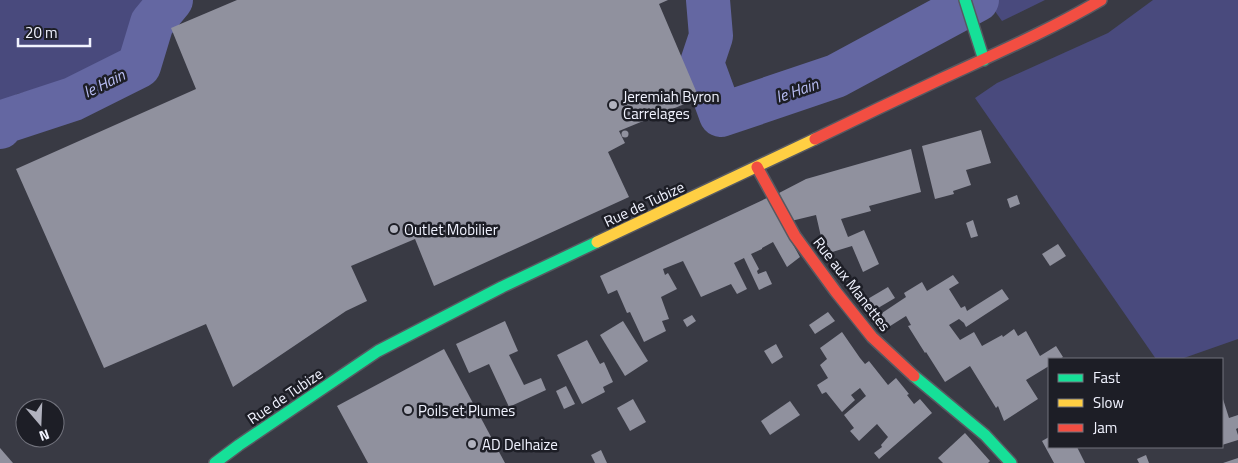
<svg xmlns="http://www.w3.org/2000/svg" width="1238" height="463" font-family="'Titillium Web',sans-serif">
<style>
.green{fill:#494a7d}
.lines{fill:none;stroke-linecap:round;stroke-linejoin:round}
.river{stroke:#6467a2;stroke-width:44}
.building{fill:#90919e}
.fast-casing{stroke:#575961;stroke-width:14}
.slow-casing{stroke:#575961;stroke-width:14}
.jam-casing{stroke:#575961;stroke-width:14}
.fast{stroke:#16e098;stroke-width:11}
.slow{stroke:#ffcf43;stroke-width:11}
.jam{stroke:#f24e42;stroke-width:11}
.poi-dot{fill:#b1b2be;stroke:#1d1e26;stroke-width:2}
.labels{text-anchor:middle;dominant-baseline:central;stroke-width:5;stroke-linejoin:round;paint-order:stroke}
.poi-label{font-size:15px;fill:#f1f3ff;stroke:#1d1e26;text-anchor:start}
.street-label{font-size:15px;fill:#f1f3ff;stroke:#1d1e26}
.water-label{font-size:16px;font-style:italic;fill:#b8bdf3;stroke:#1d1e26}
</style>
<rect width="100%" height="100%" fill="#393a44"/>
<g class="green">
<path d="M0 0H152L143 10 123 59 72 81 17 94 0 111Z"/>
<path d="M987 0H1045L1002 21Z"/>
<path d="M1153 0H1238V339L1181 359H1156L975 98 997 83 1108 33Z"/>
</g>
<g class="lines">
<g class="river">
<path d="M708 0 711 36 702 63 721 115 836 76 977 0"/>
<path d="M0 127 3 122 73 99 139 66 152 23 171 0"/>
</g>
</g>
<g class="building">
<path d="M237 0H668L659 4 699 98 619 131 625 143 608 152 629 197 434 286 415 239 351 266 367 301 346 311 233 387 206 324 104 368 16 169 196 89 171 28Z"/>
<path d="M981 130 991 163 966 170 971 185 953 191 954 194 935 199 922 146Z"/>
<circle cx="625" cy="134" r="3.5"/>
<path d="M911 149 921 192 869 206 871 211 841 219 848 237 864 230 879 264 863 272 852 246 829 253 826 241H822L816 215 791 221 779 193 806 179Z"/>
<path d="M1017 195 1020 204 1010 208 1007 199Z"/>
<path d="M767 198 800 257 787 267 773 242 762 248V249L751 254 759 269 757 271 758 274 766 271 772 284 759 290 744 258 734 263 747 289 737 294 731 284 701 297 683 261 663 269 665 275 668 273 677 289 661 297 669 319 662 321 666 331 644 342 630 312 627 313 617 290 608 294 600 276Z"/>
<path d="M973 220 978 236 971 238 966 223Z"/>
<path d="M1058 244 1066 256 1050 266 1042 254Z"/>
<path d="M953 275 959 283 949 289 961 308 965 306 967 311 1002 289 1009 299 966 327 964 323 959 319 949 325 960 340 974 332 982 346 1002 335 1003 337 1014 329 1018 336 1026 331 1040 356 1056 346 1063 357 1060 359H1049V366L1026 380 1038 399 1004 421 998 406 996 408 970 366 945 382 926 352 925 353 908 326 911 325 906 316 887 328 879 315 906 297 904 293 922 282 927 291Z"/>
<path d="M888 287 895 298 873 311 866 300Z"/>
<path d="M828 312 835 321 815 334 809 325Z"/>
<path d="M692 315 696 321 687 327 683 320Z"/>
<path d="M505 321 518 351 509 355 524 385 541 378 546 390 509 407 489 364 469 373 456 344Z"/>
<path d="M623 321 648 361 625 376 600 335Z"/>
<path d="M842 332 860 358 865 364 869 361 888 385 896 378 909 394 907 395 914 404 920 399 932 413 879 459 874 453 882 447 881 445 888 437 877 424 859 441 850 431 854 428 844 415 866 396 860 388 851 395 855 400 842 412 826 392 822 394 817 385 828 378 820 365 827 359 820 348Z"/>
<path d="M587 340 600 364 604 362 613 382 603 387 605 392 582 404 557 355Z"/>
<path d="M776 344 783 357 772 364 764 351Z"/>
<path d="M444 349 505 463H368L337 406Z"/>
<path d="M566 386 575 404 564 409 556 391Z"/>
<path d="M1222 396 1229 418 1238 415V428L1236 429 1238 435V440L1222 445Z"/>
<path d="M633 399 646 422 630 431 617 408Z"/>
<path d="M790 401 800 415 770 435 761 421Z"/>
<path d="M965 433 990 461 988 463H943L938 458Z"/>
<path d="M1049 437V447H1077L1085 463H1054L1042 441Z"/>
<path d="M0 448 13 463H0Z"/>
<path d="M601 450 607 463H595L591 455Z"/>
<path d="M1146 455 1149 463H1139L1137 459Z"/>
<path d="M1238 458V463H1223Z"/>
</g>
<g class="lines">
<g class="fast-casing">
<g id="fast">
<path d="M965 0 984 60"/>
<path d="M914 376 985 435 1011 463"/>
<path d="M215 463 239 445 378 351 502 287 597 242"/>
</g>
</g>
<g class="slow-casing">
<path id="slow" d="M597 242 815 139"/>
</g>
<g class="jam-casing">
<g id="jam">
<path d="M815 139C858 118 900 98 943 78 997 53 1050 30 1101 0"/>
<path d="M757 167 795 236 836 292 872 337 914 376"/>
</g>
</g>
<use href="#fast" class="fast"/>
<use href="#slow" class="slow"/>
<use href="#jam" class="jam"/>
</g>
<g class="poi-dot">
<circle cx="613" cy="105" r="5"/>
<circle cx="394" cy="229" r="5"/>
<circle cx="408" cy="410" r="5"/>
<circle cx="472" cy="444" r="5"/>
</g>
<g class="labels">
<g class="poi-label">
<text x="623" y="96">Jeremiah Byron<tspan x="623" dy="17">Carrelages</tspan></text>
<text x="404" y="229">Outlet Mobilier</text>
<text x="418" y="410">Poils et Plumes</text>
<text x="482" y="444">AD Delhaize</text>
</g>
<g class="street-label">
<text transform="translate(644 204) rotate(-25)">Rue de Tubize</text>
<text transform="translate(852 284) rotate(52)">Rue aux Manettes</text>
<text transform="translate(285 396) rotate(-34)">Rue de Tubize</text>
</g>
<g class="water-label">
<text transform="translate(104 83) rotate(-26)">le Hain</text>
<text transform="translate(797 90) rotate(-19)">le Hain</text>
</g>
</g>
<rect x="1048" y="358" width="175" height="90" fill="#1d1e26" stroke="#72737d"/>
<rect x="1058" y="374" width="25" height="8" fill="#16e098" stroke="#72737d"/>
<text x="1093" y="383" font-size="15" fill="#f1f3ff">Fast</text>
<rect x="1058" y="399" width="25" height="8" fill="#ffcf43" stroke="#72737d"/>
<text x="1093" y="408" font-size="15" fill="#f1f3ff">Slow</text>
<rect x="1058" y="424" width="25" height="8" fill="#f24e42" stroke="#72737d"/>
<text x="1093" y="433" font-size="15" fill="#f1f3ff">Jam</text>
<g transform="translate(40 423) rotate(161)"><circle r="24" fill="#1d1e26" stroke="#72737d"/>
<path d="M0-4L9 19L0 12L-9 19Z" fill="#b1b2be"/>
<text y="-8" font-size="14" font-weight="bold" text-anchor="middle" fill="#f1f3ff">N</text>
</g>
<path d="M18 38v8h72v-8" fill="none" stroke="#f1f3ff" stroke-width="2.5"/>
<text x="25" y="38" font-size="15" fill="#f1f3ff" stroke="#1d1e26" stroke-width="4" paint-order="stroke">20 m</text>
</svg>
